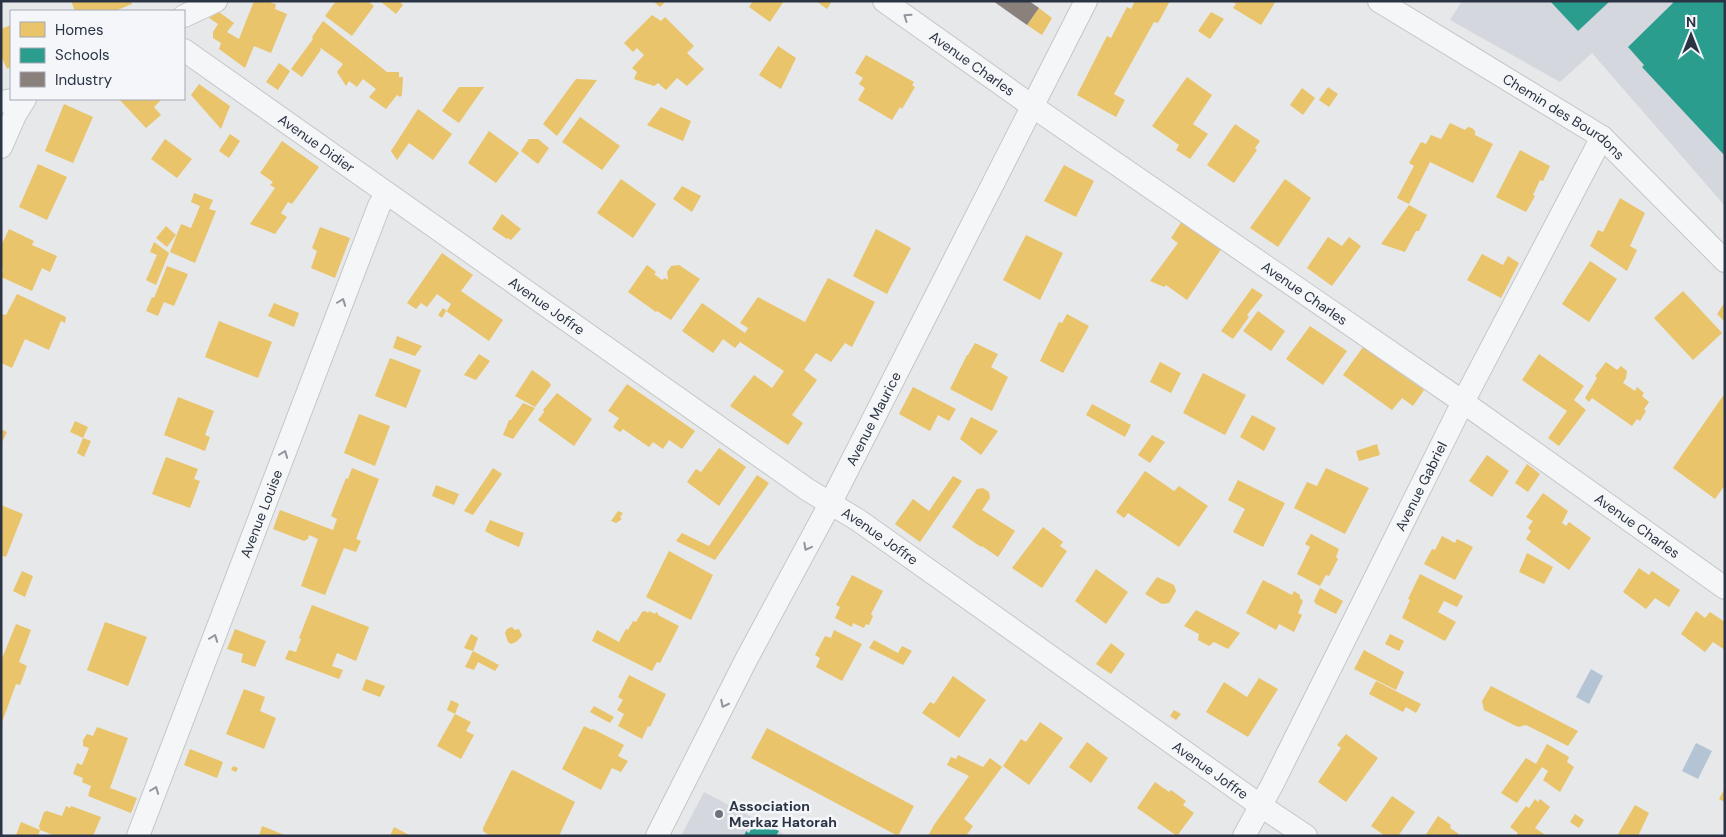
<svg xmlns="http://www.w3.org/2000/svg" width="1726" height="837" font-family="'DM Sans',sans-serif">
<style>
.built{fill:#d4d7dd}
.water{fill:#b4c4d5}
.homes{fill:#e9c46a}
.schools{fill:#2a9d8f}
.industry{fill:#8a817c}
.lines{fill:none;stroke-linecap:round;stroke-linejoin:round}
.minor-casing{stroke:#c4c6c8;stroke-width:24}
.minor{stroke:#f5f6f7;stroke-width:22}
.oneway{stroke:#90959e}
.poi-dot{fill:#6c737f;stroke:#f4f6f9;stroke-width:2}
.labels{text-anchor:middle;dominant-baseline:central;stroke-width:5;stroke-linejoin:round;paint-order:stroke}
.street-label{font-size:14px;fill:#2b3445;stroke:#f4f6f9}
.poi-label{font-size:14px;font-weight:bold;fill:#2b3445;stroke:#f4f6f9;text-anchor:start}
</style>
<rect width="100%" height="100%" fill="#e6e8ea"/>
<g class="built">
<path d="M1462 1H1725V206L1592 53 1560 82 1450 20Z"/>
<path d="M704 792 788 836H681Z"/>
</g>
<g class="water">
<path d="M1591 669 1603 676 1589 704 1576 697Z"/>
<path d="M1696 743 1712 751 1698 779 1682 771Z"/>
</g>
<g class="homes">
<path d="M71 1H131L132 4 115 11H75Z"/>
<path d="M254 1H272L271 3 276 4 275 9 287 14 271 53 254 46 245 68 219 49 221 43 213 38V32L218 24 209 18 219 12 234 23 227 32 239 39Z"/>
<path d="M336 1H368L374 6 352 36 325 16Z"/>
<path d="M380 1H399L403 5 396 14Z"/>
<path d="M653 1H666L660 7Z"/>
<path d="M753 1H784L770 22 749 7Z"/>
<path d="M816 1H832L827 9Z"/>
<path d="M1135 1H1170L1158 23 1154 22 1114 94 1125 100 1116 117 1077 95 1107 36 1111 38 1127 7 1131 9Z"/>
<path d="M1231 1H1276L1261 25 1233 8 1236 4Z"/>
<path d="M1039 8 1052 18 1042 35 1027 25Z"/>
<path d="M1211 12 1224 19 1210 39 1198 31Z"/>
<path d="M652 15 661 21 665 17 694 46 687 53 704 69 687 86 677 78 666 90 658 83 654 86 634 79 637 72 632 68 644 55 637 48 633 52 624 43Z"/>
<path d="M323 21 387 72H399V77H403L402 95 400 97 397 95 386 109 369 97 376 89 363 79 357 87 349 81 346 86 337 72 343 64 319 47 321 50 302 77 291 69 313 39 312 37Z"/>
<path d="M11 25V67L7 69 1 56V29Z"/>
<path d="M778 46 796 58 781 89 759 75Z"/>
<path d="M866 55 914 82 912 85 915 87 902 109 900 107 892 120 858 100 865 88 859 84 863 78 855 73Z"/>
<path d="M279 63 290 71 278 90 266 82Z"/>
<path d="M1187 77 1212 95 1193 124 1208 134 1190 159 1176 150 1179 145 1152 126Z"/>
<path d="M576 79 597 80 557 136 543 124Z"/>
<path d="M199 84 230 106 221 129 191 95Z"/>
<path d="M459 87H484L459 123 442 111Z"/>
<path d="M1328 87 1338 94 1329 107 1319 100Z"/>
<path d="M1302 88 1315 98 1303 115 1290 105Z"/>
<path d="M119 99H162L154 107 161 115 146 128Z"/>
<path d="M64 104 93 117 73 163 45 151Z"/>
<path d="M661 107 691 121 683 141 647 125Z"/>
<path d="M418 109 452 134 433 160 409 143 397 160 391 151Z"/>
<path d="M580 117 620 146 602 170 562 142Z"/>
<path d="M1450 123 1465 130 1468 127 1472 128 1475 131V135L1493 144 1473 183 1430 162 1409 204 1397 198 1414 166 1409 163 1421 142 1426 144 1431 135 1441 139Z"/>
<path d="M1235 124 1260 141 1255 148 1257 150 1234 183 1207 165Z"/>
<path d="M489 131 519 153 496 183 468 163Z"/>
<path d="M230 134 240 141 229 158 219 151Z"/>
<path d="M165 139 192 159 177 178 151 159Z"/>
<path d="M529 139H538L549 148 538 164 521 151Z"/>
<path d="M282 141 319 167 292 204 288 202 281 213 287 217 275 234 250 224 275 188 270 185 273 182 260 173Z"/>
<path d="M1520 150 1550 166 1543 181 1540 180 1533 195 1535 196 1526 212 1496 197Z"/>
<path d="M38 164 67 177 47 220 19 207Z"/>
<path d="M1064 165 1094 181 1076 217 1044 201Z"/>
<path d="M621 179 656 204 633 238 597 213Z"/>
<path d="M1285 179 1311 198 1278 247 1250 228Z"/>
<path d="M682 186 701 196 692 212 673 199Z"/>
<path d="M194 193 213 200 209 209 216 211 195 263 170 252 181 224 191 228 200 206 191 202Z"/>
<path d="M1620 198 1645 213 1630 246 1637 250 1627 271 1590 246 1598 230 1603 232Z"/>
<path d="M1409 205 1427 215 1419 231H1416L1405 252 1381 244Z"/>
<path d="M502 214 521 229 511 240 508 238 507 239 492 229Z"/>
<path d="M1182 221 1222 248 1187 300 1166 285 1164 287 1150 281 1178 243 1171 238Z"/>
<path d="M166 226 176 235 167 247 156 238Z"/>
<path d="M320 227 350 238 335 278 311 268 317 251 312 248Z"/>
<path d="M9 229 34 241 32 245 57 256 50 272 42 268 32 291 1 277 3 269 1 268V246Z"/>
<path d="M876 229 911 248 887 294 853 276Z"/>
<path d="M1026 235 1063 253 1040 300 1003 280Z"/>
<path d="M1328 237 1342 246 1349 237 1361 246 1332 286 1307 268Z"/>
<path d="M154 242 169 253 156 285 146 280 157 255 150 252Z"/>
<path d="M442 253 473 275 461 291 503 320 489 341 446 311 442 318 438 315 443 308 447 311 451 304 437 294 427 307 421 303 416 309 407 303Z"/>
<path d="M1482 254 1503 265 1508 256 1519 263 1501 298 1467 280Z"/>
<path d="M1590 261 1617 279 1589 322 1562 304Z"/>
<path d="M647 265 656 272 654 274 662 280 665 278 668 280 667 272 671 266 679 265 700 279 671 320 657 311 656 312 628 292Z"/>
<path d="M167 266 188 274 174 306 164 302 158 316 146 311 152 297 154 298Z"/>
<path d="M828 278 875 302 852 347 845 343 831 362 816 353 804 370 817 380 792 415 803 423 788 445 730 406 754 375 772 388 784 371 740 342 735 348 723 339 713 353 682 331 702 303 745 333 748 328 740 323 758 297 805 322Z"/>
<path d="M1252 288 1263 295 1247 315 1249 317 1233 339 1221 331Z"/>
<path d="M1683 291 1722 333 1693 360 1654 318Z"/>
<path d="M17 294 66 317 65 323 61 321 49 350 25 339 12 368 1 363V314L6 315Z"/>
<path d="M1725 302V322L1717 314Z"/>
<path d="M274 303 299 313 294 327 268 316Z"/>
<path d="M1258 311 1285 331 1271 351 1243 331Z"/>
<path d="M1067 314 1089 326 1063 373 1040 361 1059 322 1062 323Z"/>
<path d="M219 321 272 342 258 378 205 357Z"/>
<path d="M1310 326 1347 351 1323 385 1286 359Z"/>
<path d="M397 336 422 346 415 356 393 348Z"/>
<path d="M975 343 998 354 991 367 1008 377 992 411 950 389 967 355H968Z"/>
<path d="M1363 347 1424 390 1413 406 1402 398 1392 410 1343 375Z"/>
<path d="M479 354 490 361 476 380 464 375Z"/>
<path d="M1539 354 1584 386 1574 400 1586 410 1559 446 1548 438 1567 411 1522 380Z"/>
<path d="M390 358 421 370 406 408 375 396Z"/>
<path d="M1160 362 1181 373 1171 393 1150 382Z"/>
<path d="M1606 362 1617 370 1621 366 1627 371 1626 378 1623 383 1635 391 1637 387 1644 393 1642 396 1649 402 1644 409 1646 411 1640 421 1637 419 1632 426 1592 398 1589 402 1585 398 1597 378 1595 376Z"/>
<path d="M532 370 549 382 551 385 535 407 515 396Z"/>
<path d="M1203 373 1246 395 1225 435 1183 413Z"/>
<path d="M627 384 695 431 682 449 669 440 663 449 653 442 649 447 623 429 620 432 613 427 619 418 608 411Z"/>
<path d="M913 387 956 409 949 421 938 415 930 431 899 414Z"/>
<path d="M557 393 592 419 574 446 538 420 544 412 543 410Z"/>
<path d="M1725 393V485L1715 499 1673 468Z"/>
<path d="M178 397 214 411 205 435 210 437 205 451 164 435Z"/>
<path d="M523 403 535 408 513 439 503 435 509 420H511Z"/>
<path d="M1092 404 1131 425 1125 437 1086 415Z"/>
<path d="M359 414 390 426 375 466 344 453Z"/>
<path d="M1252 415 1276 428 1264 451 1240 437Z"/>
<path d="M971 417 998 431 981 455 960 439Z"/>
<path d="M75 421 88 427 83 438 70 432Z"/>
<path d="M1 429 7 432 1 444Z"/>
<path d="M1152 435 1165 442 1150 463 1138 455Z"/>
<path d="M83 438 91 441 84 457 77 453Z"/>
<path d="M1377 444 1380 455 1359 461 1356 451Z"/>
<path d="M719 448 746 467 719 506 687 482 696 469 701 472Z"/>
<path d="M1487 455 1509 471 1492 497 1469 481Z"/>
<path d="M166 457 198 469 194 479 200 481 190 508 152 494Z"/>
<path d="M1527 464 1540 474 1528 492 1515 483Z"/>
<path d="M352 468 379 479 356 539 361 541 356 552 344 548 325 595 301 586 318 539 309 535 308 539 304 541 273 529 280 510 333 530 337 519 331 516 346 478 348 479Z"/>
<path d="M493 468 502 474 473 515 464 511Z"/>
<path d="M1326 468 1369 488 1345 534 1294 508 1307 482 1317 486Z"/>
<path d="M1145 471 1174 491 1179 486 1208 506 1179 547 1128 513 1124 518 1116 512Z"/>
<path d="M757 475 769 483 715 560 676 541 682 533 709 546Z"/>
<path d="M953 476 962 481 920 542 895 524 913 499 929 511Z"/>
<path d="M1238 480 1285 503 1263 547 1233 532 1245 509 1228 500Z"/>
<path d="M436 485 459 494 454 505 432 496Z"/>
<path d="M983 488 989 492 990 498 982 510 1015 531 998 557 982 546 981 547 952 527 977 489Z"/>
<path d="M1543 493 1568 511 1562 523 1566 526 1569 522 1591 538 1569 570 1526 539 1531 531 1528 528 1533 521 1526 517Z"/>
<path d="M1 505 23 514 6 557 1 555Z"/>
<path d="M618 511 623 513 620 517 622 519 616 523 611 521Z"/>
<path d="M490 520 524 533 519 547 496 537 485 531Z"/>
<path d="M1043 527 1063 542 1060 546 1067 551 1042 588 1012 568Z"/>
<path d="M1311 534 1339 549 1336 557 1338 559 1329 576 1326 575 1320 586 1297 574 1310 547 1305 544Z"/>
<path d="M1442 536 1455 543 1457 539 1473 547 1455 580 1424 564 1432 549 1435 550Z"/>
<path d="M669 551 713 575 691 620 646 597Z"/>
<path d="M1527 553 1553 567 1544 584 1519 572Z"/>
<path d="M1639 568 1649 575 1652 571 1680 590 1669 607 1655 598 1646 609 1623 592Z"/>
<path d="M1096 569 1128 592 1106 624 1075 601Z"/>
<path d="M22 571 33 576 25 597 13 591Z"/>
<path d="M1420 574 1463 596 1457 607 1444 601 1438 612 1456 622 1445 641 1402 618 1410 600 1408 599Z"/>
<path d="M852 575 883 591 871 614 873 616 869 625 866 624 864 628 853 623 852 627 835 618 840 607 836 605Z"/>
<path d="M1157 577 1174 585 1176 591 1169 603 1162 604 1145 594Z"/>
<path d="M1263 580 1292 595 1294 591 1300 595V598L1303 601 1298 613 1302 615 1294 632 1279 624 1276 630 1246 613Z"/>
<path d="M1320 588 1343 601 1336 614 1316 604 1314 601Z"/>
<path d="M312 605 369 627 356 661 337 653 332 666 343 670 339 679 285 659 289 650 296 652 301 639 299 638Z"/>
<path d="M1196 610 1240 633 1228 649 1214 642 1209 646 1198 640 1199 634 1184 626Z"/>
<path d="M645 611 648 613 649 611 655 614 656 612 658 613V615L679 626 660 663 657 662 652 671 592 641 597 630 619 642 626 629 628 630 633 621 636 622 642 612Z"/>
<path d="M1696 611 1705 618 1710 612 1725 622V650L1713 642 1705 652 1681 634Z"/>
<path d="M105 622 147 637 128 686 87 670Z"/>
<path d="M16 624 31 630 19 662 27 666 20 685 16 684 1 725V661Z"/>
<path d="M512 627 515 630 519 629 522 636 516 642 511 644 508 642 505 633 507 629Z"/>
<path d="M235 629 266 641 255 667 241 662 243 654 227 649Z"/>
<path d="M834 630 862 644 842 681 816 667 820 658 815 655 825 636 831 638Z"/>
<path d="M471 634 478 638 473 651 464 648Z"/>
<path d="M1390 634 1404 641 1399 651 1385 644Z"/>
<path d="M874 640 898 653 902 646 912 651 903 665 869 648Z"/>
<path d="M1111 643 1125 654 1111 674 1096 664Z"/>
<path d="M1364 650 1404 672 1396 690 1354 669Z"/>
<path d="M473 651 499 665 495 671 478 662 474 670 465 667Z"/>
<path d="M629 675 666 694 650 727 648 726 642 739 618 726 624 714 617 710 623 700 618 697Z"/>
<path d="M953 676 986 700 959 738 922 713 930 702 934 704Z"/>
<path d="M1259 678 1278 689 1248 737 1206 712 1224 682 1247 697Z"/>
<path d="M366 679 385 686 380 697 362 690Z"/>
<path d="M1376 681 1421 704 1416 713 1406 707 1403 712 1369 694Z"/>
<path d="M1491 686 1578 731 1568 746 1526 725 1518 727 1484 710 1482 701Z"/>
<path d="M244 689 265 697 260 711 276 718 264 749 226 734Z"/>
<path d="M451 700 459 704 455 714 447 710Z"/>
<path d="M594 706 614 717 610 723 590 712Z"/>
<path d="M1174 710 1181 714 1176 720 1170 716Z"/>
<path d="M455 714 471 722 466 731 474 735 461 759 437 746Z"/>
<path d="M1040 722 1063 738 1029 785 1003 766 1021 739 1026 742Z"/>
<path d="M584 726 592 730 593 729 624 745 618 756 628 761 621 772 612 768 601 790 562 769Z"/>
<path d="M97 727 128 738 110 788 137 798 131 813 88 796 91 786 82 782 83 778 73 774 77 763 82 765 89 748 83 746V740L87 734 93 736Z"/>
<path d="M767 728 914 806 898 836 751 758Z"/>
<path d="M1346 734 1378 758 1346 802 1318 782 1341 748 1337 745Z"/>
<path d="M1087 742 1108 758 1091 783 1069 767Z"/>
<path d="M1547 744 1569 757 1567 762 1574 767 1560 792 1543 780 1548 771 1542 767 1517 803 1501 793 1526 758 1536 764Z"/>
<path d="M190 749 223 762 217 778 184 765Z"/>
<path d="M958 755 983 767 990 758 1002 767 964 819 973 826 966 836H928L934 825 969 776 947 765 951 757 956 759Z"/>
<path d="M233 766 238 768 236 772 231 770Z"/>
<path d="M513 770 575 802 559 836H490L483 831V828L511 771Z"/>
<path d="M1155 782 1169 792 1171 790 1186 801 1183 805 1194 813 1177 836 1137 808Z"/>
<path d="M1725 788V802L1719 799Z"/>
<path d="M1392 796 1415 812 1398 836H1385L1371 826Z"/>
<path d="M1535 799 1538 802 1540 799 1550 807 1535 828 1547 836H1516L1518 833 1510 827 1526 806 1529 808Z"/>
<path d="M1635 805 1649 813 1638 836H1617Z"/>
<path d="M66 806 70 808 71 806 101 817 93 836H56L40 830 39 826 44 812 47 811 62 816Z"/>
<path d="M1575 814 1584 820 1579 828 1570 822Z"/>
<path d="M1438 816 1451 825 1450 828 1459 834 1458 836H1425Z"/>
<path d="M21 822 40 830 38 836 16 835Z"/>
<path d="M262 826 287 836H259Z"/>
<path d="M394 827 411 836H390Z"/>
</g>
<g class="schools">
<path d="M1550 1H1610L1578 31Z"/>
<path d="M1672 1H1725V156L1642 67 1644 65 1628 47 1673 3Z"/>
<path d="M756 820 779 831 776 836H744L746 831 749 833Z"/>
</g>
<path class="industry" d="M993 1H1029L1039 8 1027 25Z"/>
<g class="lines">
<g class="minor-casing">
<g id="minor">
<path id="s1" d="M884 1 1032 106 1463 402 1725 588"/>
<path id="s2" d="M1379 1 1602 137 1725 261"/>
<path d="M184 16 216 1"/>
<path id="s3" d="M184 50 808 490 858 520 1261 806 1306 836"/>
<path d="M1 102 18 99"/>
<path d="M1 147 15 115 25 99"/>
<path id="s4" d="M138 836 379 206 386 194"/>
<path id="s5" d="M657 836 746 660 830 504 1086 1"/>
<path id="s6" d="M1244 836 1272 785 1463 402 1602 137"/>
</g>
</g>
<use href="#minor" class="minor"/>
</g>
<defs><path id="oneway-chevron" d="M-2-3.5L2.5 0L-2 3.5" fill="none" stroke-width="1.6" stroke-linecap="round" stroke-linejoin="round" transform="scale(1.25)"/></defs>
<g class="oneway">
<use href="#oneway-chevron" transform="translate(907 17) rotate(-145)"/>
<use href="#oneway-chevron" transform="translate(342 302) rotate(-69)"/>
<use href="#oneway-chevron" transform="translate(284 454) rotate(-69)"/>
<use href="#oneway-chevron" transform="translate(807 547) rotate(118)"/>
<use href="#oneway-chevron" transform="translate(214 638) rotate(-69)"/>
<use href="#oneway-chevron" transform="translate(724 704) rotate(117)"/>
<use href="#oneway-chevron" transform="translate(155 790) rotate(-69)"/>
</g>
<circle class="poi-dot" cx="719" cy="814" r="5"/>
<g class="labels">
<g class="street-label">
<text stroke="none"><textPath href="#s1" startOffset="108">Avenue Charles</textPath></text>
<text stroke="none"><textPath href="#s2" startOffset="218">Chemin des Bourdons</textPath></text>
<text stroke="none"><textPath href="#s3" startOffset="162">Avenue Didier</textPath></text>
<text stroke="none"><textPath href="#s1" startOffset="512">Avenue Charles</textPath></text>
<text stroke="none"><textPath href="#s3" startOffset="444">Avenue Joffre</textPath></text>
<text stroke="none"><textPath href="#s5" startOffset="470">Avenue Maurice</textPath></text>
<text stroke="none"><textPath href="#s6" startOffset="392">Avenue Gabriel</textPath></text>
<text stroke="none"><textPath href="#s4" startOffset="345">Avenue Louise</textPath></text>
<text stroke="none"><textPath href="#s1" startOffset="918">Avenue Charles</textPath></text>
<text stroke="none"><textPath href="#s3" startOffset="849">Avenue Joffre</textPath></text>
<text stroke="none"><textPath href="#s3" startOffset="1254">Avenue Joffre</textPath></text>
</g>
<g class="poi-label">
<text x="729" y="806">Association<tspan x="729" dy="16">Merkaz Hatorah</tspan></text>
</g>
</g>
<rect width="1726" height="837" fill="none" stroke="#2b3445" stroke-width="5"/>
<rect x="10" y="10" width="175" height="90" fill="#f4f6f9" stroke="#a4a8b1"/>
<rect x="20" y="22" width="25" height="15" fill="#e9c46a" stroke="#a4a8b1"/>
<text x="55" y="35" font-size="15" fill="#2b3445">Homes</text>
<rect x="20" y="48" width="25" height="15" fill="#2a9d8f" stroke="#a4a8b1"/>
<text x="55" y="60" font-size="15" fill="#2b3445">Schools</text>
<rect x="20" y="72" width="25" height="15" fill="#8a817c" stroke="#a4a8b1"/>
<text x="55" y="85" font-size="15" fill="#2b3445">Industry</text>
<g transform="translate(1691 35)" stroke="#f4f6f9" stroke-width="4" paint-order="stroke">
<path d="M0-4L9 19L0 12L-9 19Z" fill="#2b3445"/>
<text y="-8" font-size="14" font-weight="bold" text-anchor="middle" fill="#2b3445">N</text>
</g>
</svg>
